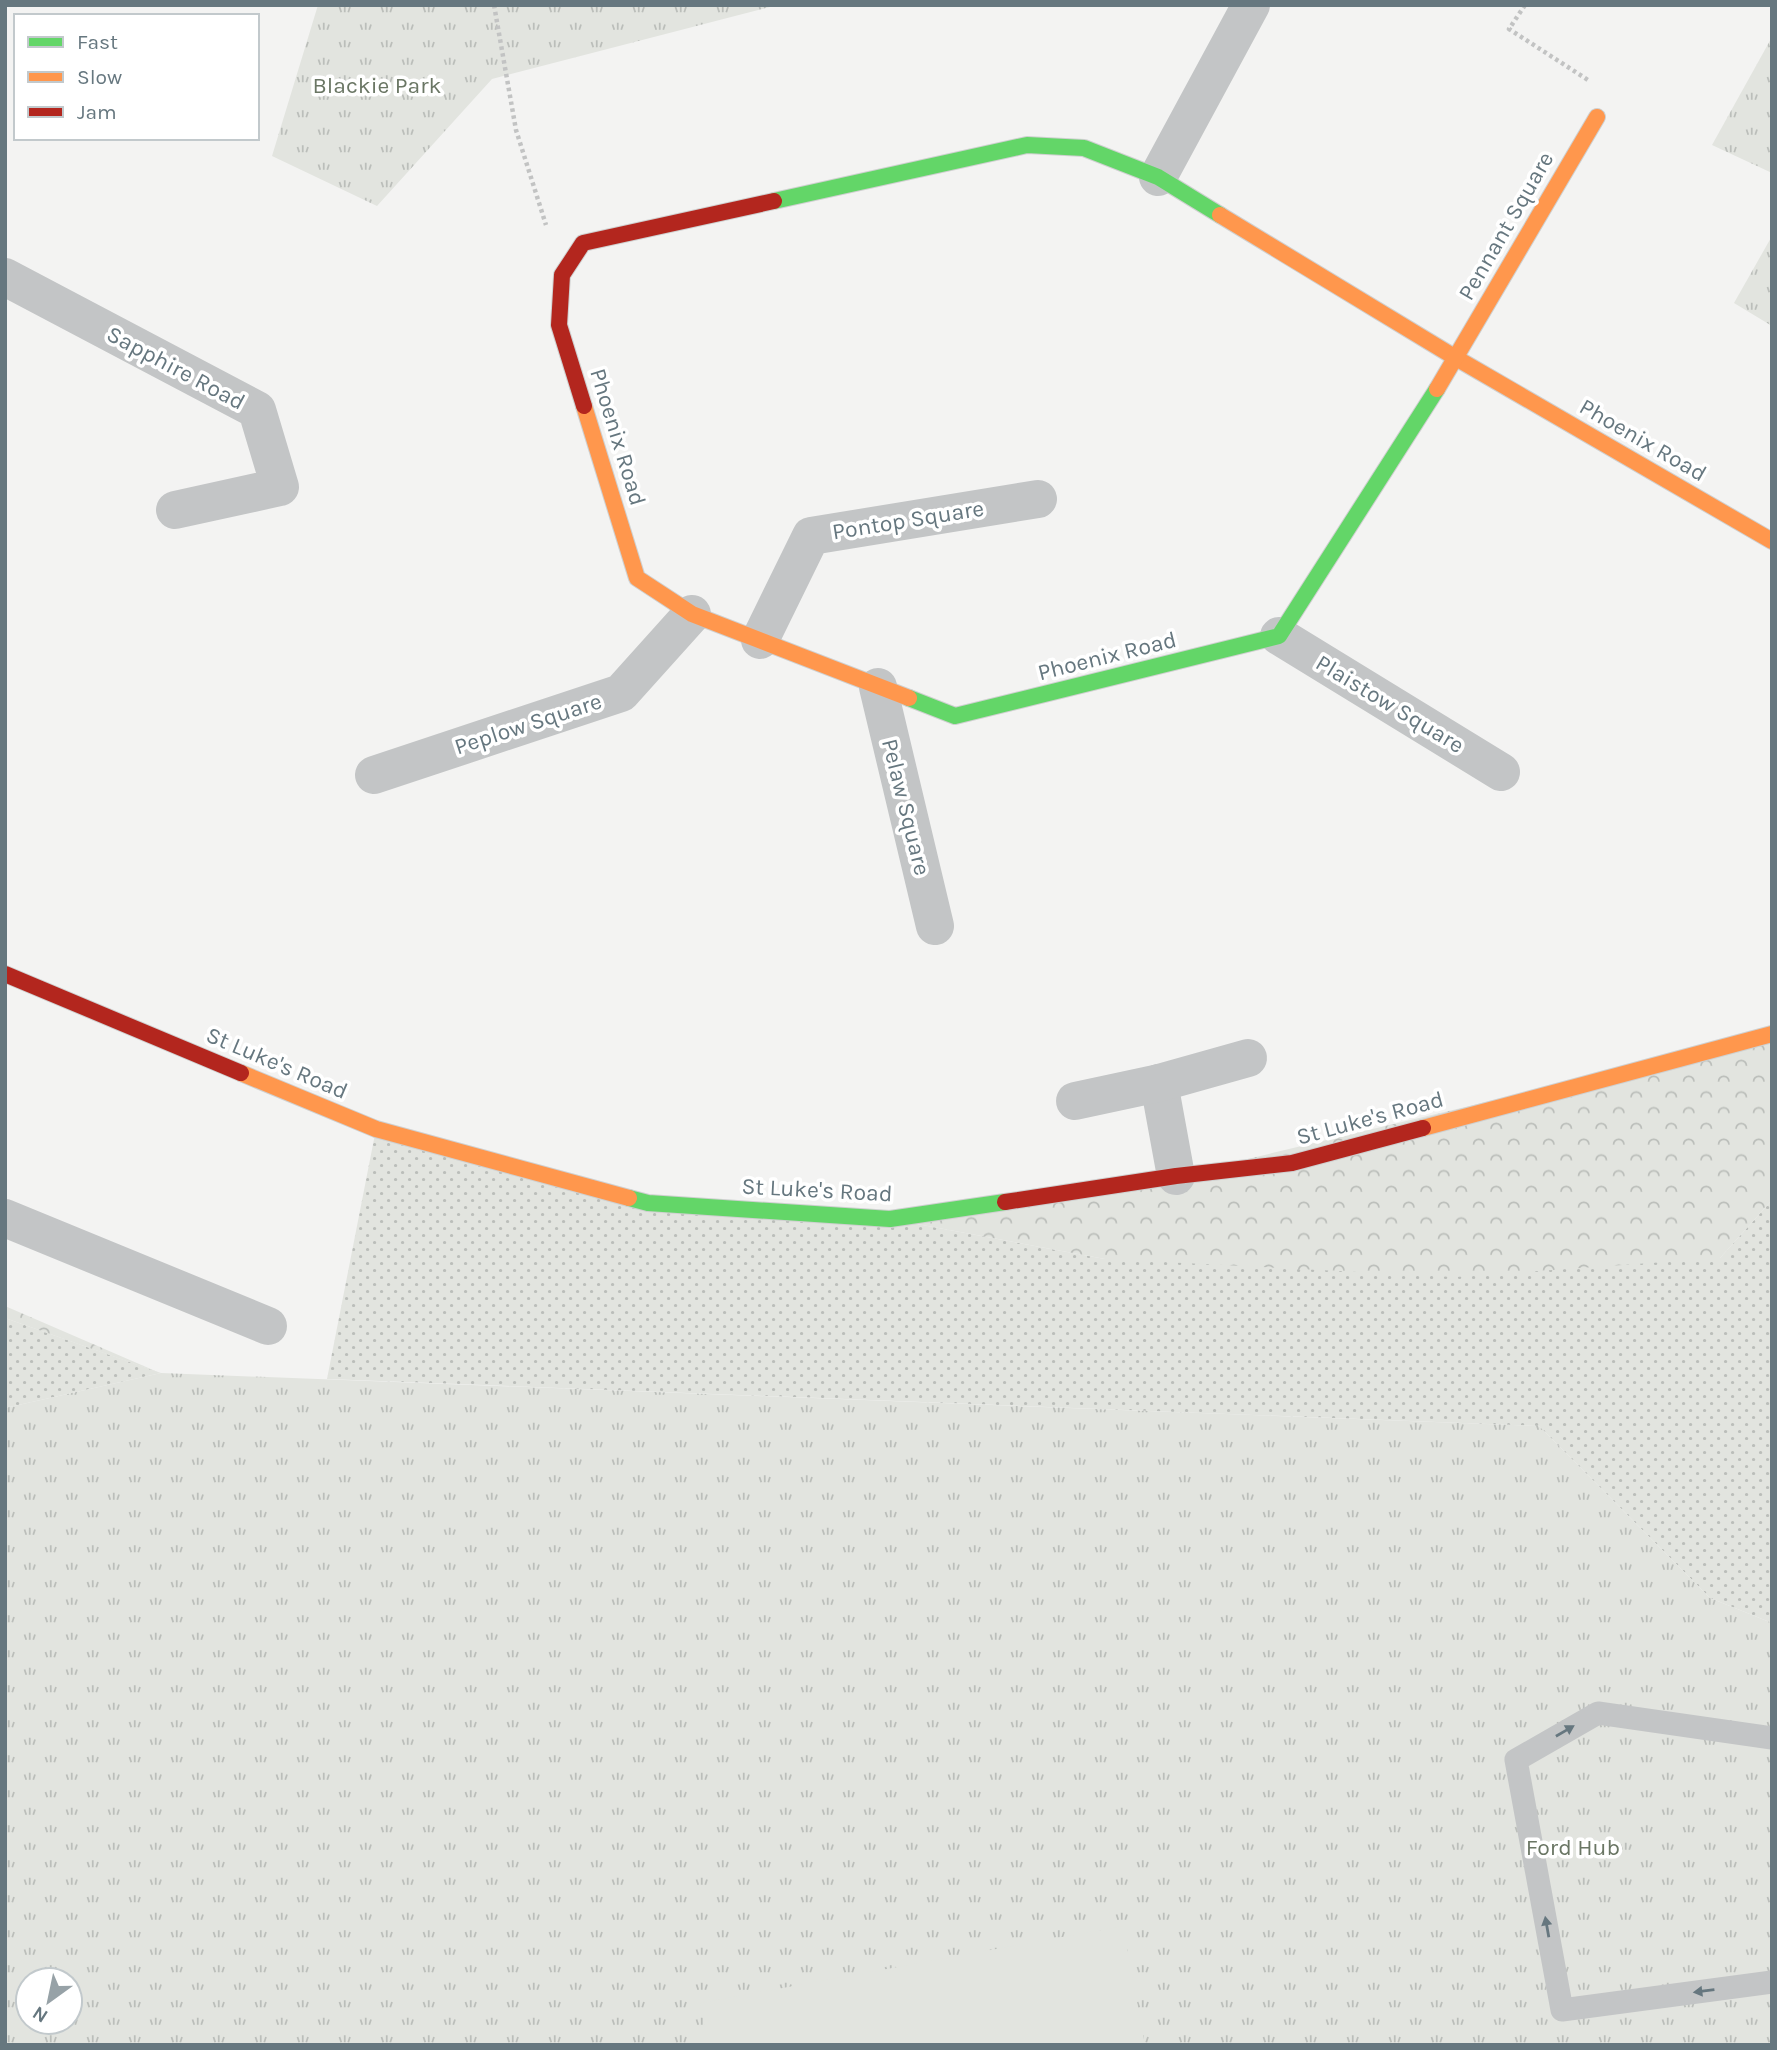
<svg xmlns="http://www.w3.org/2000/svg" width="1777" height="2050" font-family="Karla,sans-serif">
<style>
.grass{fill:url(#grass-dots)}
.forest{fill:url(#forest-crowns)}
.park{fill:url(#park-tufts);fill-rule:evenodd}
.pitch{fill:#e2e4df}
.lines{fill:none;stroke-linecap:round;stroke-linejoin:round}
.fast-casing{stroke:#cfd0d0;stroke-width:18}
.slow-casing{stroke:#cfd0d0;stroke-width:18}
.jam-casing{stroke:#cfd0d0;stroke-width:18}
.path{stroke:#c2c3c3;stroke-width:4.5;stroke-dasharray:3.5 3.5;stroke-linecap:butt}
.lane{stroke:#c3c5c6;stroke-width:23}
.street{stroke:#c3c5c6;stroke-width:38}
.fast{stroke:#63d668;stroke-width:16}
.slow{stroke:#ff974d;stroke-width:16}
.jam{stroke:#b3261e;stroke-width:16}
.oneway{fill:#66777f}
.labels{text-anchor:middle;dominant-baseline:central;stroke-width:7;stroke-linejoin:round;paint-order:stroke}
.park-label{font-size:23px;fill:#6a7664;stroke:#fff}
.street-label{font-size:23px;fill:#66777f;stroke:#fff}
</style>
<defs>
<pattern id="grass-dots" width="8" height="8" patternUnits="userSpaceOnUse" patternTransform="scale(1.75)"><rect width="8" height="8" fill="#e2e4df"/><path d="M2 2h.1M6 6h.1" fill="none" stroke="#bbbeba" stroke-width="1.8" stroke-linecap="round"/></pattern>
<pattern id="forest-crowns" width="20" height="18" patternUnits="userSpaceOnUse" patternTransform="scale(1.75)"><rect width="20" height="18" fill="#e2e4df"/><path d="M2 6a3 3 0 1 1 6 0M12 15a3 3 0 1 1 6 0" fill="none" stroke="#bbbeba"/></pattern>
<pattern id="park-tufts" width="24" height="20" patternUnits="userSpaceOnUse" patternTransform="scale(1.75)"><rect width="24" height="20" fill="#e2e4df"/><path d="M3 7l-1-3M5 7V3M7 7l1-3M15 17l-1-3M17 17v-4M19 17l1-3" fill="none" stroke="#bbbeba"/></pattern>
</defs>
<rect width="100%" height="100%" fill="#f3f3f2"/>
<g class="grass">
<path d="M376 1129 648 1203 890 1219 1105 1259 1720 1258 1772 1200V1623L1710 1598 1539 1426 327 1379Z"/>
<path d="M5 1318 161 1373 5 1408Z"/>
</g>
<g class="forest">
<path d="M1772 1034V1200L1720 1258 1455 1277 1105 1259 890 1219 1176 1176Z"/>
<path d="M5 1306 160 1373 5 1318Z"/>
</g>
<g class="park">
<path d="M318 5H777L492 79 377 206 272 156Z"/>
<path d="M1772 37V173L1712 145Z"/>
<path d="M1772 236V326L1734 303Z"/>
<path d="M161 1373 1539 1426 1710 1598 1772 1623V2045H5V1408ZM28 1980H70V2022H28Z"/>
</g>
<path class="pitch" d="M1123 1926 1145 2045H708L700 2003Z"/>
<g class="lines">
<g class="fast-casing">
<g id="fast">
<path d="M774 201 1027 145 1084 148 1158 177 1220 215"/>
<path d="M909 698 955 716 1279 636 1437 389"/>
<path d="M629 1198 648 1203 890 1219 1005 1202"/>
</g>
</g>
<g class="slow-casing">
<g id="slow">
<path d="M1220 215 1456 358 1772 541"/>
<path d="M1437 389 1597 117"/>
<path d="M584 406 637 578 692 614 909 698"/>
<path d="M241 1073 376 1129 629 1198"/>
<path d="M1423 1128 1772 1034"/>
</g>
</g>
<g class="jam-casing">
<g id="jam">
<path d="M584 406 559 325 562 275 583 243 774 201"/>
<path d="M5 974 241 1073"/>
<path d="M1005 1202 1176 1176 1292 1163 1423 1128"/>
</g>
</g>
<g class="path">
<path d="M494 5 516 130 546 225"/>
<path d="M1525 5 1509 29 1588 80"/>
</g>
<path class="lane" d="M1772 1738 1598 1713 1516 1760 1562 2010 1772 1982"/>
<g class="street">
<path d="M1158 177 1251 5"/>
<path d="M5 277 257 410 280 487 175 510"/>
<path d="M1279 636 1501 772"/>
<path d="M760 640 811 536 1038 499"/>
<path d="M878 687 935 926"/>
<path d="M374 775 621 693 692 614"/>
<path d="M1159 1083 1176 1176"/>
<path d="M1075 1101 1159 1083 1248 1058"/>
<path d="M5 1218 268 1326"/>
</g>
<use href="#fast" class="fast"/>
<use href="#slow" class="slow"/>
<use href="#jam" class="jam"/>
</g>
<defs><path id="oneway-solid" d="M-6-.8H1V-3.2L6.5 0L1 3.2V.8H-6Z" transform="scale(1.75)"/></defs>
<g class="oneway">
<use href="#oneway-solid" transform="translate(1565 1731) rotate(-30)"/>
<use href="#oneway-solid" transform="translate(1547 1927) rotate(-100)"/>
<use href="#oneway-solid" transform="translate(1704 1991) rotate(173)"/>
</g>
<g class="labels">
<g class="park-label">
<text x="377" y="85">Blackie Park</text>
<text x="1573" y="1847">Ford Hub</text>
</g>
<g class="street-label">
<text transform="translate(1506 226) rotate(-60)">Pennant Square</text>
<text transform="translate(176 368) rotate(28)">Sapphire Road</text>
<text transform="translate(618 437) rotate(73)">Phoenix Road</text>
<text transform="translate(1643 440) rotate(30)">Phoenix Road</text>
<text transform="translate(908 520) rotate(-9)">Pontop Square</text>
<text transform="translate(1107 656) rotate(-14)">Phoenix Road</text>
<text transform="translate(1390 704) rotate(31)">Plaistow Square</text>
<text transform="translate(528 724) rotate(-18)">Peplow Square</text>
<text transform="translate(906 807) rotate(76)">Pelaw Square</text>
<text transform="translate(277 1063) rotate(23)">St Luke's Road</text>
<text transform="translate(1370 1118) rotate(-15)">St Luke's Road</text>
<text transform="translate(817 1190) rotate(3)">St Luke's Road</text>
</g>
</g>
<rect width="1777" height="2050" fill="none" stroke="#66777f" stroke-width="14"/>
<rect x="14" y="14" width="245" height="126" fill="#ffffff" stroke="#c2c9cc" stroke-width="2"/>
<rect x="28" y="37" width="35" height="10" fill="#63d668" stroke="#c2c9cc" stroke-width="2"/>
<text x="77" y="49" font-size="21" fill="#66777f">Fast</text>
<rect x="28" y="72" width="35" height="10" fill="#ff974d" stroke="#c2c9cc" stroke-width="2"/>
<text x="77" y="84" font-size="21" fill="#66777f">Slow</text>
<rect x="28" y="107" width="35" height="10" fill="#b3261e" stroke="#c2c9cc" stroke-width="2"/>
<text x="77" y="119" font-size="21" fill="#66777f">Jam</text>
<g transform="translate(49 2001) rotate(213)"><circle r="33" fill="#ffffff" stroke="#c2c9cc" stroke-width="2"/>
<path d="M0-5L12 26L0 18L-12 26Z" fill="#97a2a7"/>
<text y="-10" font-size="19" font-weight="bold" text-anchor="middle" fill="#66777f">N</text>
</g>
</svg>
